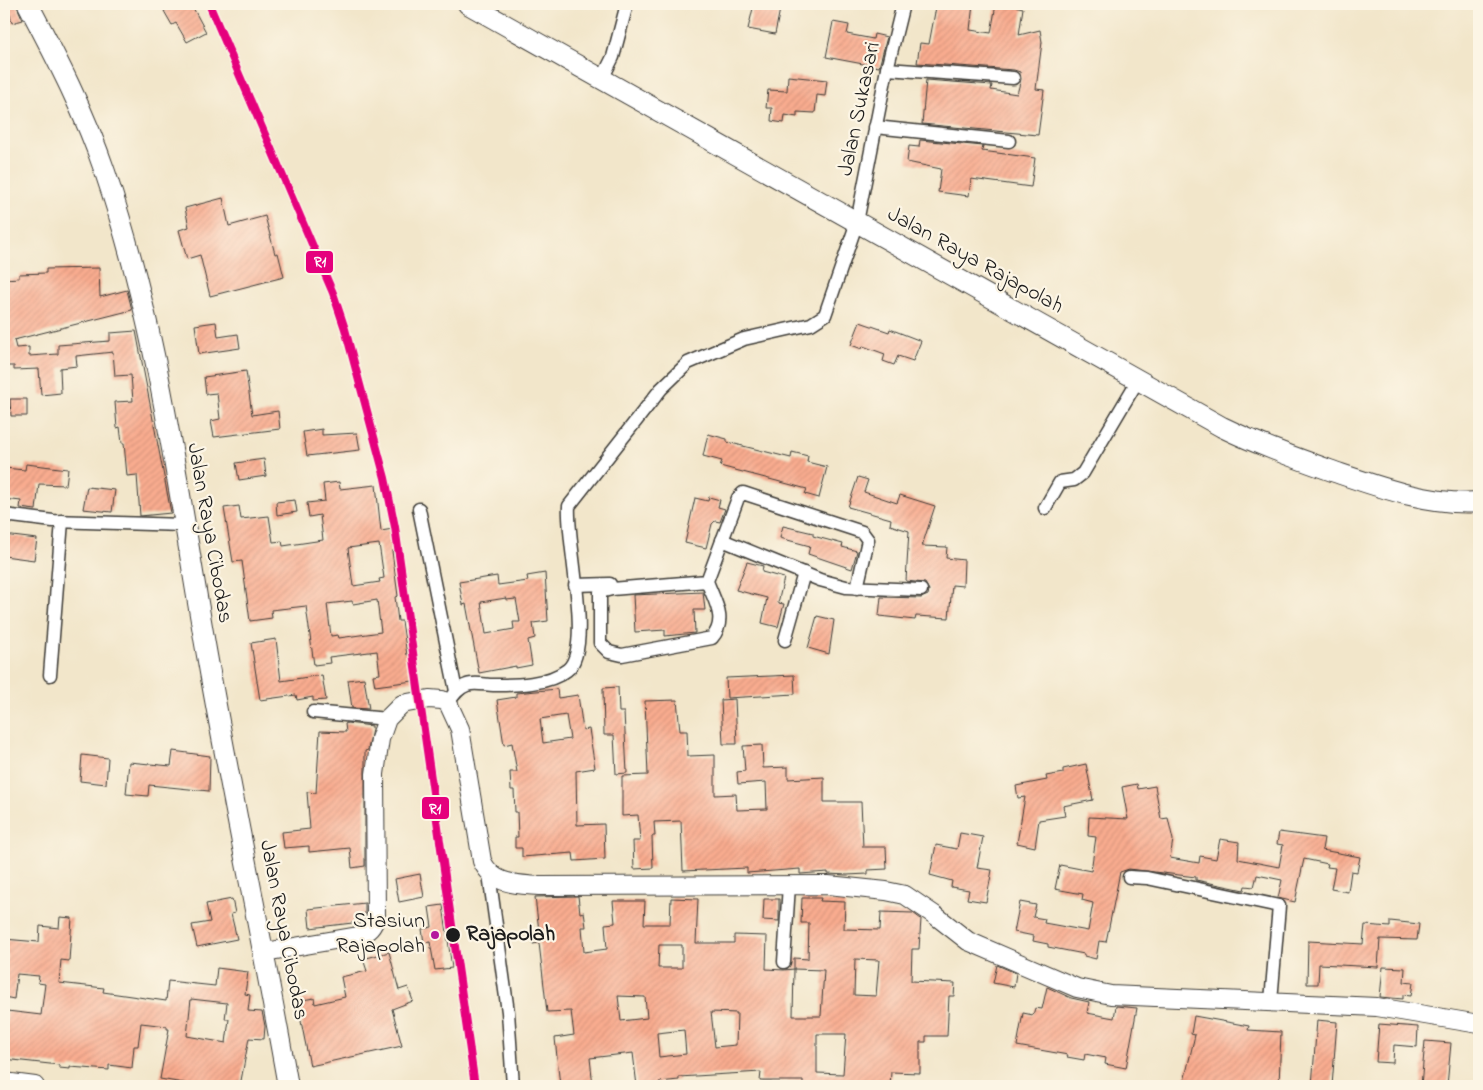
<svg xmlns="http://www.w3.org/2000/svg" width="1483" height="1090" font-family="'Indie Flower',sans-serif">
<style>
.building{fill:url(#building-hatch);fill-rule:evenodd}
.lines{fill:none;stroke-linecap:round;stroke-linejoin:round}
.minor-casing{stroke:#3c3a36;stroke-width:15}
.secondary-casing{stroke:#3c3a36;stroke-width:20}
.trunk-casing{stroke:#3c3a36;stroke-width:22}
.minor{stroke:#fff;stroke-width:12}
.secondary{stroke:#fff;stroke-width:18}
.trunk{stroke:#fff;stroke-width:20}
.rail-1-casing{stroke:#fcf5e5;stroke-width:11}
.rail-1{stroke:#e5007d;stroke-width:8}
.poi-dot{fill:#b5179e;stroke:#fcf5e5;stroke-width:2}
.stop-dot{fill:#1c1c1c;stroke:#fcf5e5;stroke-width:2}
.labels{text-anchor:middle;dominant-baseline:central;stroke-width:4.5;stroke-linejoin:round;paint-order:stroke}
.street-label{font-size:22px;fill:#1c1c1c;stroke:#fcf5e5}
.poi-label{font-size:22px;fill:#1c1c1c;stroke:#fcf5e5;text-anchor:end}
.stop-label{font-size:22px;font-weight:bold;fill:#1c1c1c;stroke:#fcf5e5;text-anchor:start}
.line-badge{stroke:#fcf5e5;stroke-width:2}
.badge-label{font-size:14px;text-anchor:middle;font-weight:bold;fill:#fff}
</style>
<defs>
<pattern id="building-hatch" width="6" height="6" patternUnits="userSpaceOnUse" patternTransform="scale(1.25)"><rect width="6" height="6" fill="#f9ac8f"/><path d="M-1 1l2-2M0 6l6-6M5 7l2-2" fill="none" stroke="#d5937b"/></pattern>
</defs>
<rect width="100%" height="100%" fill="#fcf5e5"/>
<filter id="ink" filterUnits="userSpaceOnUse"><feTurbulence type="fractalNoise" baseFrequency=".02" numOctaves="2"/><feDisplacementMap in="SourceGraphic" scale="10" xChannelSelector="R" yChannelSelector="G"/><feConvolveMatrix kernelMatrix="1 2 1 2 8 2 1 2 1" color-interpolation-filters="sRGB"/></filter>
<filter id="wash" filterUnits="userSpaceOnUse"><feTurbulence type="fractalNoise" baseFrequency=".0096" numOctaves="4" result="noise"/><feDisplacementMap in="SourceGraphic" scale="20" xChannelSelector="R" yChannelSelector="G"/><feGaussianBlur stdDeviation="1.12" result="paint"/><feColorMatrix in="noise" values="0 0 0 0 0 0 0 0 0 0 0 0 0 0 0 0 0 1.4 0 .05"/><feComposite in="paint" operator="in"/></filter>
<g filter="url(#wash)">
<rect width="100%" height="100%" fill="#f2e6ca"/>
<g id="blocks">
<g class="building">
<path d="M7 4H16L23 20 12 23Z"/>
<path d="M165 4H191L206 32 187 42 176 23 172 25 164 11 168 9Z"/>
<path d="M754 4H781L775 34 748 29Z"/>
<path d="M943 4H973L970 30 991 33 996 4H1006L1023 8 1019 35 1040 30 1042 42 1036 89 1044 90 1038 135 922 124 926 80 992 85 991 90 1017 94 1021 79 1020 72 1014 70 917 63 920 43 929 44 936 7 942 8Z"/>
<path d="M833 22 849 25 847 34 873 39 874 34 887 37 879 67 826 57Z"/>
<path d="M788 76 827 80 825 96 817 95 815 113 797 112V117L785 115 784 123 771 121 772 108H766L768 90 787 91Z"/>
<path d="M920 140 983 146 982 151 1035 158 1031 187 971 179 969 196 938 192 941 169 907 162 909 146 919 147Z"/>
<path d="M223 198 229 226 265 216 275 254 278 253 284 277 210 296 200 255 187 259 179 230 189 227 185 208Z"/>
<path d="M99 268 100 297 127 290 132 310 14 340 16 348 29 347V356L58 354V345L110 341V333L136 331 171 513 140 516 137 475 127 476 124 443H122L120 427 117 428 115 402 133 401 131 375 115 376 113 352 76 356 77 366 60 368 61 393 41 395 39 369 14 370V366H4V279L19 278V274L46 273V269Z"/>
<path d="M216 322 218 337 238 334 240 348 199 354 195 325Z"/>
<path d="M860 322 889 332 890 329 921 341 913 361 898 356 894 365 883 361 885 354 863 346 862 349 851 345Z"/>
<path d="M246 371 252 415 278 411 280 429 214 437 211 421 220 419 217 393 206 394 204 377Z"/>
<path d="M10 399H27V416H11Z"/>
<path d="M322 429V435L357 433 360 450 307 456 303 432Z"/>
<path d="M708 434 727 439V442L791 458 792 452 808 456 807 462 827 467 819 498 805 494 807 489 720 466 722 461 703 456Z"/>
<path d="M264 459 266 476 239 480 236 463Z"/>
<path d="M26 464 68 469 66 485 39 484 36 510 20 508 21 501 4 499V468L25 470Z"/>
<path d="M858 477 868 480 864 492 897 503 900 495 935 506 922 546 947 547 946 558 964 560 963 586 952 585 949 618 916 616 915 620 879 616 881 597 921 598 928 595 929 590 925 583 906 581 909 531 890 525 891 519 848 507Z"/>
<path d="M339 482 340 489 376 485 381 531 393 529 396 550 392 551 398 596 395 597 398 621H402L407 655 410 654 413 681 375 686 373 675 380 674 377 651 329 657 330 663 314 665 306 606 271 610 272 618 250 621 242 561 233 562 224 508 239 506 241 519 269 516 273 542 282 541 283 546 323 540 320 515 309 517 307 503 325 501 323 484ZM379 544 384 578 379 579 380 582 353 586 348 548ZM377 600 381 632 339 638 338 635 331 636 327 604 352 601 353 604Z"/>
<path d="M87 487 115 490 112 512 83 509Z"/>
<path d="M709 497 720 500 718 507 725 509 720 522 715 521 712 524 706 548 685 543 695 498 708 501Z"/>
<path d="M295 500 297 512 277 515 276 502Z"/>
<path d="M783 526 813 533V536L843 544 842 547 857 551 852 569 808 554 810 546 780 538Z"/>
<path d="M4 535 37 539 34 560 4 556Z"/>
<path d="M747 562 763 566 762 572 784 578 778 603 784 604 778 627 762 623 767 598 736 590Z"/>
<path d="M545 573 548 621 533 623 535 638 528 640 532 665 516 668V666L479 673 466 604 463 605 459 582 497 576 498 585 528 581 527 576ZM506 598V600L516 599 520 622H513L514 629 486 634 481 602Z"/>
<path d="M703 592 705 610H694L695 633 665 636V630L635 632 633 595Z"/>
<path d="M817 616 834 620 829 654 808 648Z"/>
<path d="M276 639 281 681 322 675 326 700 313 701V697L297 700 296 695 260 700 251 643Z"/>
<path d="M794 675 795 694 727 698 726 678Z"/>
<path d="M364 678 369 709 352 708 348 680Z"/>
<path d="M618 687 619 712H624L627 773 616 774 614 735H604L603 688Z"/>
<path d="M557 689 558 698 578 695 583 730 589 729 595 768 576 771 577 825 604 824 605 859 574 861 573 853 522 857V848H515V837H518L517 812H515L514 790H511L510 772H517L512 743 504 745 497 700 516 697V693ZM566 715 570 739 543 743 540 719Z"/>
<path d="M735 699 737 744H723L721 700Z"/>
<path d="M677 700 680 731H687L688 756 715 755V795L736 794 737 810 767 809 766 782 738 784 737 772 745 771 743 746 762 745 763 768 788 767V779L824 777V802H861L863 847H886L887 869 868 870V874L847 875 828 874V872L800 874V869L747 873V868L683 871 681 821 654 822 655 836H652L653 868 634 869 633 841H640L638 815 622 816V776L648 775 645 701Z"/>
<path d="M347 723 372 726V729L368 750 365 751V866L352 868 350 848 309 852V846L284 848 282 832 310 829 307 792 316 793 320 731 346 732 345 724Z"/>
<path d="M173 751 210 756 209 791 149 785 148 796 126 794 129 762 171 766Z"/>
<path d="M82 755 108 758 106 784 80 781Z"/>
<path d="M1086 764 1093 800 1063 806 1065 816 1039 820 1035 847 1017 843 1025 797 1018 798 1016 786 1047 780 1046 776 1063 773V769Z"/>
<path d="M1137 784 1138 789 1155 786 1161 819 1168 818 1173 840 1170 858 1199 863 1200 856 1216 859 1220 839 1239 842 1238 859 1279 867 1283 845 1277 844 1279 832 1324 838 1322 850 1360 857 1357 872 1351 871 1348 892 1331 889 1335 868 1327 867 1328 864 1304 859 1295 902 1278 898 1282 880 1257 875 1254 887 1245 886 1244 890 1196 880V877L1129 869 1120 872 1106 942 1099 941 1096 959 1084 956V954L1048 947V944L1033 941 1034 936 1014 932 1020 902 1036 905 1033 917 1045 919 1044 923 1088 931 1093 903 1082 900 1083 894 1055 889 1060 865 1091 871 1096 837 1088 836 1089 817 1128 819 1122 787Z"/>
<path d="M960 833 983 837 977 868 992 870 986 902 967 899 969 890 951 887 952 881 930 875 936 845 957 849Z"/>
<path d="M420 874 424 897 399 902 395 879Z"/>
<path d="M578 896 580 913 584 912 586 927H582L584 952 607 949 605 924 615 923 613 901H645L644 924H670L671 898 698 899 696 943H734V935L767 936 766 969 784 970 794 969V958L808 959 809 923H801L802 898H821L820 901 845 902 844 929 880 930 881 912 913 913 921 919 919 949H912L911 981 955 983 954 996H949L947 1036H926V1042H920V1073L891 1072 890 1086H803V1081H760L761 1072 679 1077V1080L659 1082 660 1086H637L633 1053 590 1058 593 1086H560L555 1038 574 1035 571 1011 547 1012 539 943 533 944 532 932 539 931 535 897ZM659 945H682V968H658ZM855 959 879 960 876 996 854 995ZM794 969 824 970 821 1016H793ZM618 996 645 997 647 1018 621 1021ZM711 1012 737 1013 736 1045 715 1047ZM684 1030 686 1054 659 1057 657 1033ZM817 1034H846L843 1074 817 1073Z"/>
<path d="M232 899 235 913 231 914 237 939 197 947 192 925 210 922 206 904Z"/>
<path d="M764 899H779V921L763 920Z"/>
<path d="M365 903V914L361 922 310 928 308 909Z"/>
<path d="M443 905 452 968 435 970 430 942 424 943 422 929 432 927 429 907Z"/>
<path d="M60 917 72 918 69 961 61 960 59 983 104 988 103 992 166 1001 168 981 215 986 217 968 248 972 245 994 250 995 248 1011 262 1012 265 1026 264 1039 249 1038 240 1086H201L160 1079 169 1029H167V1026L141 1023 138 1046H134L132 1068 109 1065V1070L70 1067V1069L59 1068V1065L4 1059 7 1011 41 1015 45 984 38 983 39 976 17 974 14 999 4 997 7 953H4V939L39 942 40 926 59 928ZM191 999 227 1003 225 1019H229L226 1043 187 1036Z"/>
<path d="M1390 921 1419 924 1417 940 1380 939 1378 967 1319 964 1318 984H1307L1308 941 1363 944 1365 925 1390 927Z"/>
<path d="M389 952 399 990 408 987 413 1001 392 1009 402 1046 310 1066 297 1001 314 998 315 1004 345 997 341 977 367 971 363 959Z"/>
<path d="M997 965 1016 973 1014 987 993 983Z"/>
<path d="M1383 967 1405 968 1404 982 1413 983 1411 996 1403 995V999L1380 997Z"/>
<path d="M1047 987 1071 998 1089 1002 1087 1013 1114 1018 1116 1006 1137 1008 1126 1068 1105 1064 1106 1058 1085 1054 1084 1060 1067 1057 1068 1055 1017 1046 1023 1013 1033 1015 1035 1008 1042 1009Z"/>
<path d="M1194 1016 1249 1026 1248 1030 1281 1032 1279 1086H1183L1195 1035 1191 1034Z"/>
<path d="M1317 1020 1337 1022 1332 1086H1312Z"/>
<path d="M1379 1024 1418 1027 1417 1047 1394 1045 1393 1063 1376 1062Z"/>
<path d="M1425 1041 1451 1043 1447 1086H1421Z"/>
</g>
</g>
</g>
<g filter="url(#ink)">
<use href="#blocks" fill-opacity="0" stroke="#3c3a36" stroke-width="1"/>
<g class="lines">
<g class="minor-casing">
<g id="minor">
<path d="M887 69 1013 78"/>
<path d="M602 79 613 57 627 4"/>
<path d="M875 127 1009 141"/>
<path d="M1045 508 1060 482 1074 480 1083 473 1138 380"/>
<path d="M419 509 456 691"/>
<path d="M4 515 53 521 183 525"/>
<path d="M722 540 820 580 846 587 921 590"/>
<path d="M707 581 612 589 600 592V643L609 652 622 655 712 638C728 619 714 601 707 581L738 498 743 493 862 532 868 540 857 588"/>
<path d="M575 585 610 584"/>
<path d="M785 640 804 573"/>
<path d="M50 675 62 521"/>
<path d="M448 703C453 696 458 688 467 685 474 682 486 685 493 685 516 685 548 685 567 670 594 650 566 541 569 506L661 389 688 363 744 339 811 324 825 315 857 222 887 69 903 4"/>
<path d="M313 712 387 719"/>
<path d="M489 874 508 1012 513 1086"/>
<path d="M1129 877 1147 878 1279 906 1271 1001"/>
<path d="M784 962 789 885"/>
</g>
</g>
<g class="secondary-casing">
<g id="secondary">
<path d="M265 952 358 936C369 931 373 927 376 916L375 774 380 739 387 719 402 704 429 699 442 700 448 703 460 729 482 861C493 885 516 884 539 886L828 885 886 891 905 895 936 916 968 941 1077 988 1111 995 1377 1007 1479 1024"/>
<path d="M4 1082 35 1086"/>
</g>
</g>
<g class="trunk-casing">
<g id="trunk">
<path d="M28 4C57 59 85 113 105 172 159 330 179 498 208 661 233 803 263 944 288 1086"/>
<path d="M468 4 1222 427C1259 445 1296 458 1335 472 1379 487 1432 506 1479 502"/>
</g>
</g>
<use href="#minor" class="minor"/>
<use href="#secondary" class="secondary"/>
<use href="#trunk" class="trunk"/>
<g class="rail-1-casing">
<path id="rail-1" d="M209 4 333 293 345 329 385 478 395 527 475 1086"/>
</g>
<use href="#rail-1" class="rail-1"/>
</g>
</g>
<circle class="poi-dot" cx="435" cy="935" r="5"/>
<circle class="stop-dot" cx="453" cy="935" r="8"/>
<g class="labels">
<g class="street-label">
<text transform="translate(860 109) rotate(-78)">Jalan Sukasari</text>
<text transform="translate(975 261) rotate(29)">Jalan Raya Rajapolah</text>
<text transform="translate(209 533) rotate(80)">Jalan Raya Cibodas</text>
<text transform="translate(283 930) rotate(79)">Jalan Raya Cibodas</text>
</g>
<g class="poi-label">
<text x="425" y="922">Stasiun<tspan x="425" dy="25">Rajapolah</tspan></text>
</g>
<g class="stop-label">
<text x="466" y="935">Rajapolah</text>
</g>
</g>
<g class="line-badge">
<rect x="305" y="250" width="29" height="24" rx="5" fill="#e5007d"/>
<rect x="421" y="796" width="29" height="24" rx="5" fill="#e5007d"/>
</g>
<g class="badge-label">
<text x="320" y="266">R1</text>
<text x="435" y="813">R1</text>
</g>
<rect width="1483" height="1090" fill="none" stroke="#fcf5e5" stroke-width="20"/>
</svg>
